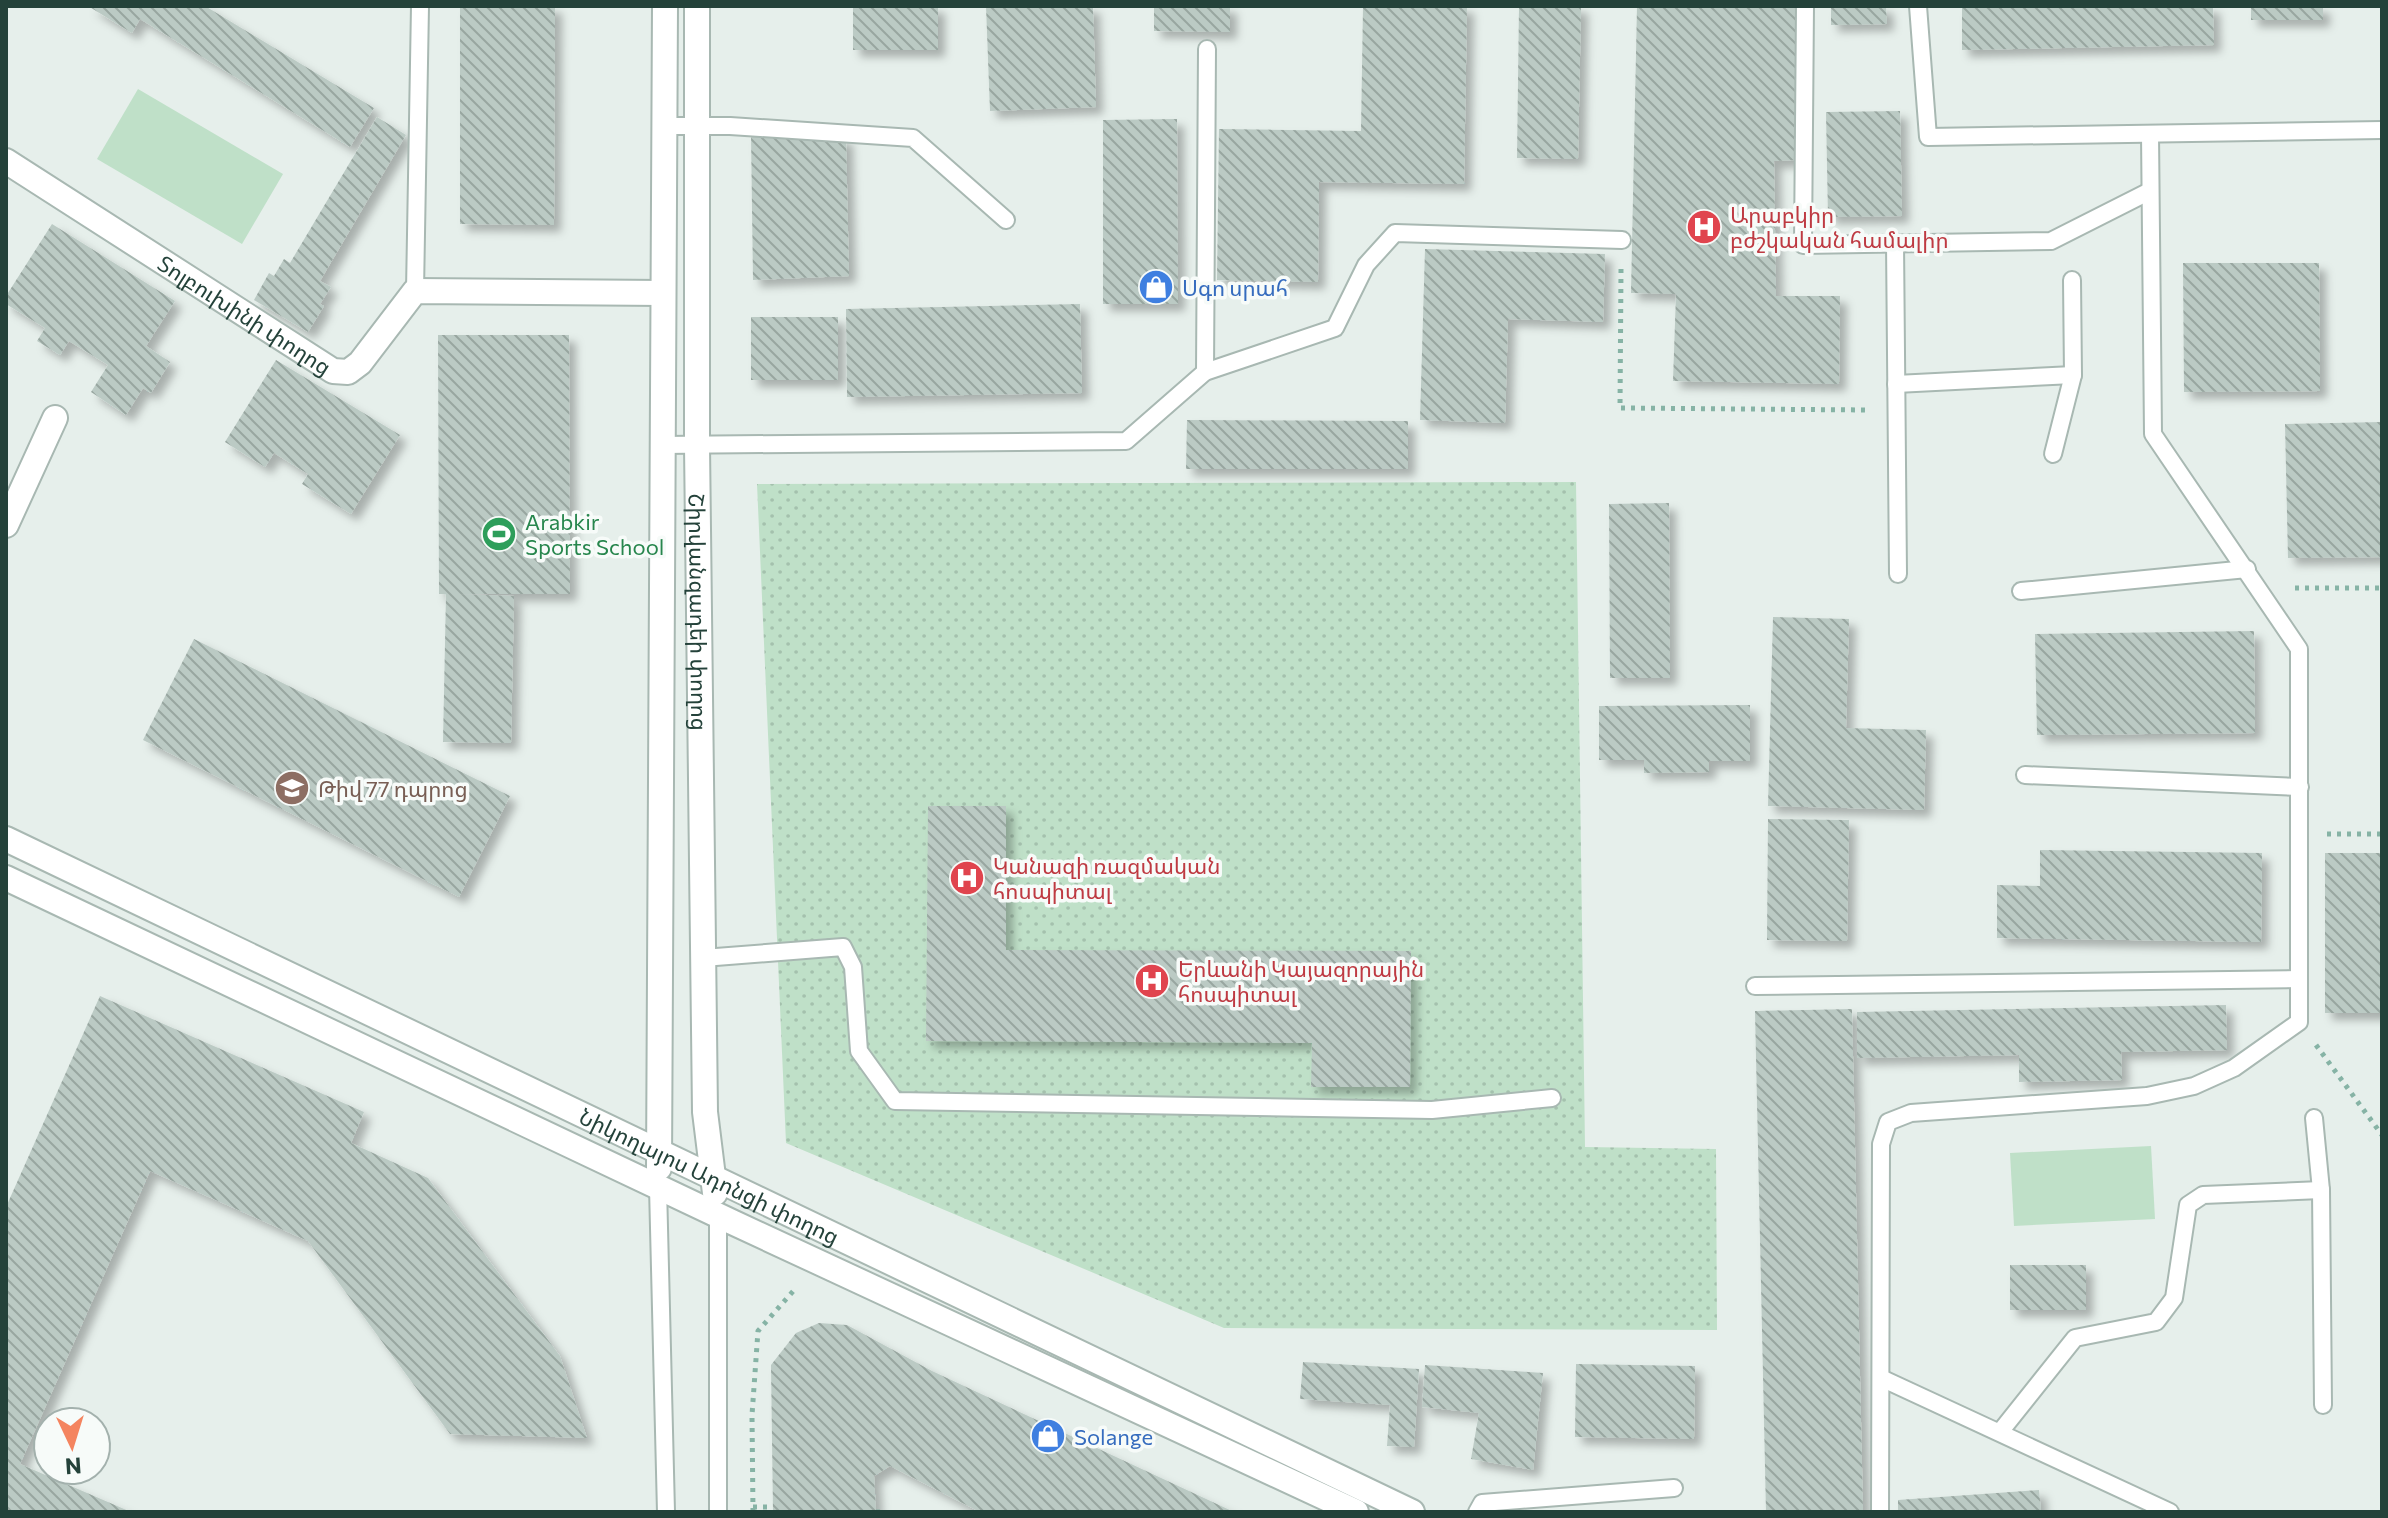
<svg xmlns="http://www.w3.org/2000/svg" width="2388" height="1518" font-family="Commissioner,'Noto Sans Armenian',sans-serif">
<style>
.grass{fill:url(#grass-dots)}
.park{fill:#bfe0c8}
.building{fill:url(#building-back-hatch);filter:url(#shadow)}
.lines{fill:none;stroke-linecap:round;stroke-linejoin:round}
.service-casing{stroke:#a8b8b2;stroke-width:20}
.minor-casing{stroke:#a8b8b2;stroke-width:28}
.tertiary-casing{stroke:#a8b8b2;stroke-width:28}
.path{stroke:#86b3a5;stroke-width:5;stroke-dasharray:4 6;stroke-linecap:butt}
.service{stroke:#fff;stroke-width:16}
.minor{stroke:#fff;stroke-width:24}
.tertiary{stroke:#fff;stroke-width:24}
.labels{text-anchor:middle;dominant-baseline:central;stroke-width:7;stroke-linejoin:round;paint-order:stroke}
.health-label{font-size:22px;fill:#be3a42;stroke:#f7fbf9;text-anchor:start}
.shop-label{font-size:22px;fill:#366cbe;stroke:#f7fbf9;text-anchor:start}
.street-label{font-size:22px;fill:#24423a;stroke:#f7fbf9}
.leisure-label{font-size:22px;fill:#27864d;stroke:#f7fbf9;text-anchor:start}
.education-label{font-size:22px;fill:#785e54;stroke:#f7fbf9;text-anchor:start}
</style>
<defs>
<pattern id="grass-dots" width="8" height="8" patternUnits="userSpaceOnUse" patternTransform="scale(2)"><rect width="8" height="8" fill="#bfe0c8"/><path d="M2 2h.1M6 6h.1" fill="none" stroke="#a4c1ad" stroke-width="1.8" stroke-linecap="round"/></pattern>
<pattern id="building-back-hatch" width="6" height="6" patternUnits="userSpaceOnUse" patternTransform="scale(2)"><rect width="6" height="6" fill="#bbcac4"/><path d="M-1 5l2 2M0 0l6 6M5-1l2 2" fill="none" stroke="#98a6a0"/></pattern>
<filter id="shadow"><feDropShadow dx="7" dy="7" stdDeviation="4" flood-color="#0004"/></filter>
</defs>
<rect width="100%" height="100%" fill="#e6efeb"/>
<path class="grass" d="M1576 482 1585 1147 1716 1149 1717 1330 1224 1328 786 1143 757 484Z"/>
<g class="park">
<path d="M138 89 283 174 242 244 97 159Z"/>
<path d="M2151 1146 2155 1219 2014 1226 2010 1153Z"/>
</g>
<g class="building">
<path d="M88 6H205L374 108 350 147 140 19 132 33Z"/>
<path d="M460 6H555L554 225 460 224Z"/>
<rect x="853" y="6" width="85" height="44"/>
<path d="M986 6H1093L1096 107 990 111Z"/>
<path d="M1154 6H1230V32L1154 31Z"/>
<path d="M1363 6H1467L1464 184 1319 182 1318 282 1217 280 1219 129 1361 131Z"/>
<path d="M1519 6H1581L1578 159 1517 158Z"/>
<path d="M1637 6H1799L1797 160 1774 161 1776 296H1840L1839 384 1673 381 1676 294 1631 293Z"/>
<path d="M1831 6H1886L1887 24 1831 25Z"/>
<path d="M1962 6H2213L2214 45 1962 50Z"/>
<rect x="2251" y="6" width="72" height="14"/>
<path d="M1900 111 1902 216 1828 217 1826 112Z"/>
<path d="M377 117 406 135 320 281 331 287 320 304 324 306 308 332 254 300 269 273 274 276 284 259 290 263Z"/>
<path d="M1177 119 1178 304H1103V120Z"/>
<path d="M751 134 846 137 849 276 753 280Z"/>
<path d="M52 224 175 301 146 346 170 362 151 393 143 388 126 415 91 392 108 365 69 341 60 355 37 341 45 328 6 304V296Z"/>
<path d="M1425 249 1605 254 1603 322 1508 319 1505 423 1420 420Z"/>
<path d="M2183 263H2319L2320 391 2184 392Z"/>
<path d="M1080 304 1082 393 847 397 846 309Z"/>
<rect x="751" y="317" width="87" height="63"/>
<path d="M438 335H569L570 594H459L514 596 511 743 443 742 446 594H439Z"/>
<path d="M276 360 400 435 351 514 302 484 308 474 274 453 265 467 225 442Z"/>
<path d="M1187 420 1408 421V469H1186Z"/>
<path d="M2382 422V557L2288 558 2285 424Z"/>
<path d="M1669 503 1670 678H1610L1609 504Z"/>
<path d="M1773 617 1849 619 1846 728 1926 730 1924 810 1768 806Z"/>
<path d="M2254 631 2255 733 2037 735 2035 634Z"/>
<path d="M194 639 510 796 459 897 143 740Z"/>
<path d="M1750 705V761H1709V772L1644 773V760H1599V706Z"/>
<path d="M928 806H1006V950L1411 951 1410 1087H1311L1312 1043 926 1041Z"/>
<path d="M1768 819 1849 820 1847 941 1767 940Z"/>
<path d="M2040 850 2262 853 2261 942 1997 938V885L2040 886Z"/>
<rect x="2325" y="853" width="57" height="160"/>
<path d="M100 996 364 1112 351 1143 428 1178 560 1356 587 1438 450 1434 308 1241 150 1171 20 1464 131 1512H6V1207Z"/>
<path d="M2226 1005 2227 1050 2121 1052 2122 1080 2019 1082V1055L1857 1058V1012Z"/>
<path d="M1852 1009 1863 1512H1766L1755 1011Z"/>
<rect x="2010" y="1265" width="76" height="45"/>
<path d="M819 1323 847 1325 932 1371 1234 1512H980L890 1466 874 1476 876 1512H773L771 1365 796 1333Z"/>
<path d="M1303 1362 1419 1369 1414 1447 1387 1446 1390 1405 1300 1399Z"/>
<path d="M1576 1364 1695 1366 1694 1439 1575 1437Z"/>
<path d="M1425 1365 1543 1373 1533 1470 1471 1459 1479 1413 1422 1407Z"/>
<path d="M2039 1490 2041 1512H1898V1500Z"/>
</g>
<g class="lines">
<g class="service-casing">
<g id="service">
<path d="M1805 6 1803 245 2051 241 2150 191"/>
<path d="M1918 6 1928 137 2382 130"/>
<path d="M664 126H730L913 138 1006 220"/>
<path d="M1895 242 1898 574"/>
<path d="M415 291 420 6"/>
<path d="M1205 372 1207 49"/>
<path d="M1896 384 2073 375"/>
<path d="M662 445 1126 441 1205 372 1335 328 1366 265 1395 233 1622 240"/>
<path d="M2053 454 2073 375 2072 280"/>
<path d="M2021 591 2247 569"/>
<path d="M2025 775 2300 787"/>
<path d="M703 958 843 947 853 967 859 1051 895 1101 1432 1110 1552 1098"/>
<path d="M1755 986 2299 979"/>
<path d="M2314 1118 2321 1190 2323 1405"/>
<path d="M658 1187 666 1512"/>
<path d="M718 1215V1512"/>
<path d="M1881 1378 2170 1512"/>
<path d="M2000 1432 2075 1338 2156 1322 2174 1298 2188 1205 2203 1195 2321 1190"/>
<path d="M1477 1512 1482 1503 1674 1488"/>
<path d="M1880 1512 1881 1144 1888 1122 1911 1113 2147 1096 2194 1086 2234 1068 2299 1022V649L2153 434 2150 134"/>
</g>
</g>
<g class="minor-casing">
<g id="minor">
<path id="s1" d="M6 161 333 371 348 372 360 363 415 291 663 293"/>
<path d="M6 525 55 418"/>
</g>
</g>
<g class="tertiary-casing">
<g id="tertiary">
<path id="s2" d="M697 6V446L705 1112 715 1193"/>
<path id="s3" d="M6 839 1412 1512"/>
<path d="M6 878 732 1222 1356 1512"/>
<path d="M659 1168 665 6"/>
</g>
</g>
<g class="path">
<path d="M1621 269 1620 408 1867 410"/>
<path d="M2295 588H2382"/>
<path d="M2327 834H2382"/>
<path d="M2316 1045 2382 1135"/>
<path d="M753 1507H773"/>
<path d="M753 1512 752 1415 758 1331 796 1288"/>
<path d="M876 1512H881"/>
</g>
<use href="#service" class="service"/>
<use href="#minor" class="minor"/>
<use href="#tertiary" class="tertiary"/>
</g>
<defs>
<g id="hospital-disc" transform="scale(1.8)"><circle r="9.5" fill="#e0444e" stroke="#f7fbf9"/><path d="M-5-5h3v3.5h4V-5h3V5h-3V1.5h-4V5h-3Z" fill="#fff"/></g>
<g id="shop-disc" transform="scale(1.8)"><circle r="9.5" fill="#3f7fe0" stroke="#f7fbf9"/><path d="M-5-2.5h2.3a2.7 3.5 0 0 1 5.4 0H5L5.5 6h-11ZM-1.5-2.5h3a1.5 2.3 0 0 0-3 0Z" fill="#fff"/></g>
<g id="stadium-disc" transform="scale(1.8)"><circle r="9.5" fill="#2e9e5b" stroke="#f7fbf9"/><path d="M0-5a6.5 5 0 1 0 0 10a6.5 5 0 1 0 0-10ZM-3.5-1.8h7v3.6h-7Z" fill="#fff"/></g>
<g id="school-disc" transform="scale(1.8)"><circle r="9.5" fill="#8d6e63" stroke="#f7fbf9"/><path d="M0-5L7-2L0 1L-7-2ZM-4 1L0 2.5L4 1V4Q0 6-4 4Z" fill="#fff"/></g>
</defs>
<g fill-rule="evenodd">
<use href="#hospital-disc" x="1704" y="227"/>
<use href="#shop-disc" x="1156" y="287"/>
<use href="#stadium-disc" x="499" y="534"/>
<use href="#school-disc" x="292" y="788"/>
<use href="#hospital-disc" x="967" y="878"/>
<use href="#hospital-disc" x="1152" y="981"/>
<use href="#shop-disc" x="1048" y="1436"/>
</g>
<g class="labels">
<g class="health-label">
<text x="1730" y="214">Արաբկիր<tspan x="1730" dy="25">բժշկական համալիր</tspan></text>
<text x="993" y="865">Կանազի ռազմական<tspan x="993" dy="25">հոսպիտալ</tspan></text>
<text x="1178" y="968">Երևանի Կայազորային<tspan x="1178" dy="25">հոսպիտալ</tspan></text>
</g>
<g class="shop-label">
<text x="1182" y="287">Սգո սրահ</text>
<text x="1074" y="1436">Solange</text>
</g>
<g class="street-label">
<text stroke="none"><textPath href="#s1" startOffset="284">Տոլբուխինի փողոց</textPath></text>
<text stroke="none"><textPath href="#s2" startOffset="606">Շիրվանզադեի փողոց</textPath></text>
<text stroke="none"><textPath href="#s3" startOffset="780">Նիկողայոս Ադոնցի փողոց</textPath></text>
</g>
<g class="leisure-label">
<text x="525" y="521">Arabkir<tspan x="525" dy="25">Sports School</tspan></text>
</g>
<g class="education-label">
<text x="318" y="788">Թիվ 77 դպրոց</text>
</g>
</g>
<rect width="2388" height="1518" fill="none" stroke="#24423a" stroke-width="16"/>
<g transform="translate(72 1446) rotate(176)"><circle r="38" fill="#f7fbf9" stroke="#a3b1ad" stroke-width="2"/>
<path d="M0-6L14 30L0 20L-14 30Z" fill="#f4845f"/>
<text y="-12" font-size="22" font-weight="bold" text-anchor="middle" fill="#24423a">N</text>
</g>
</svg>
